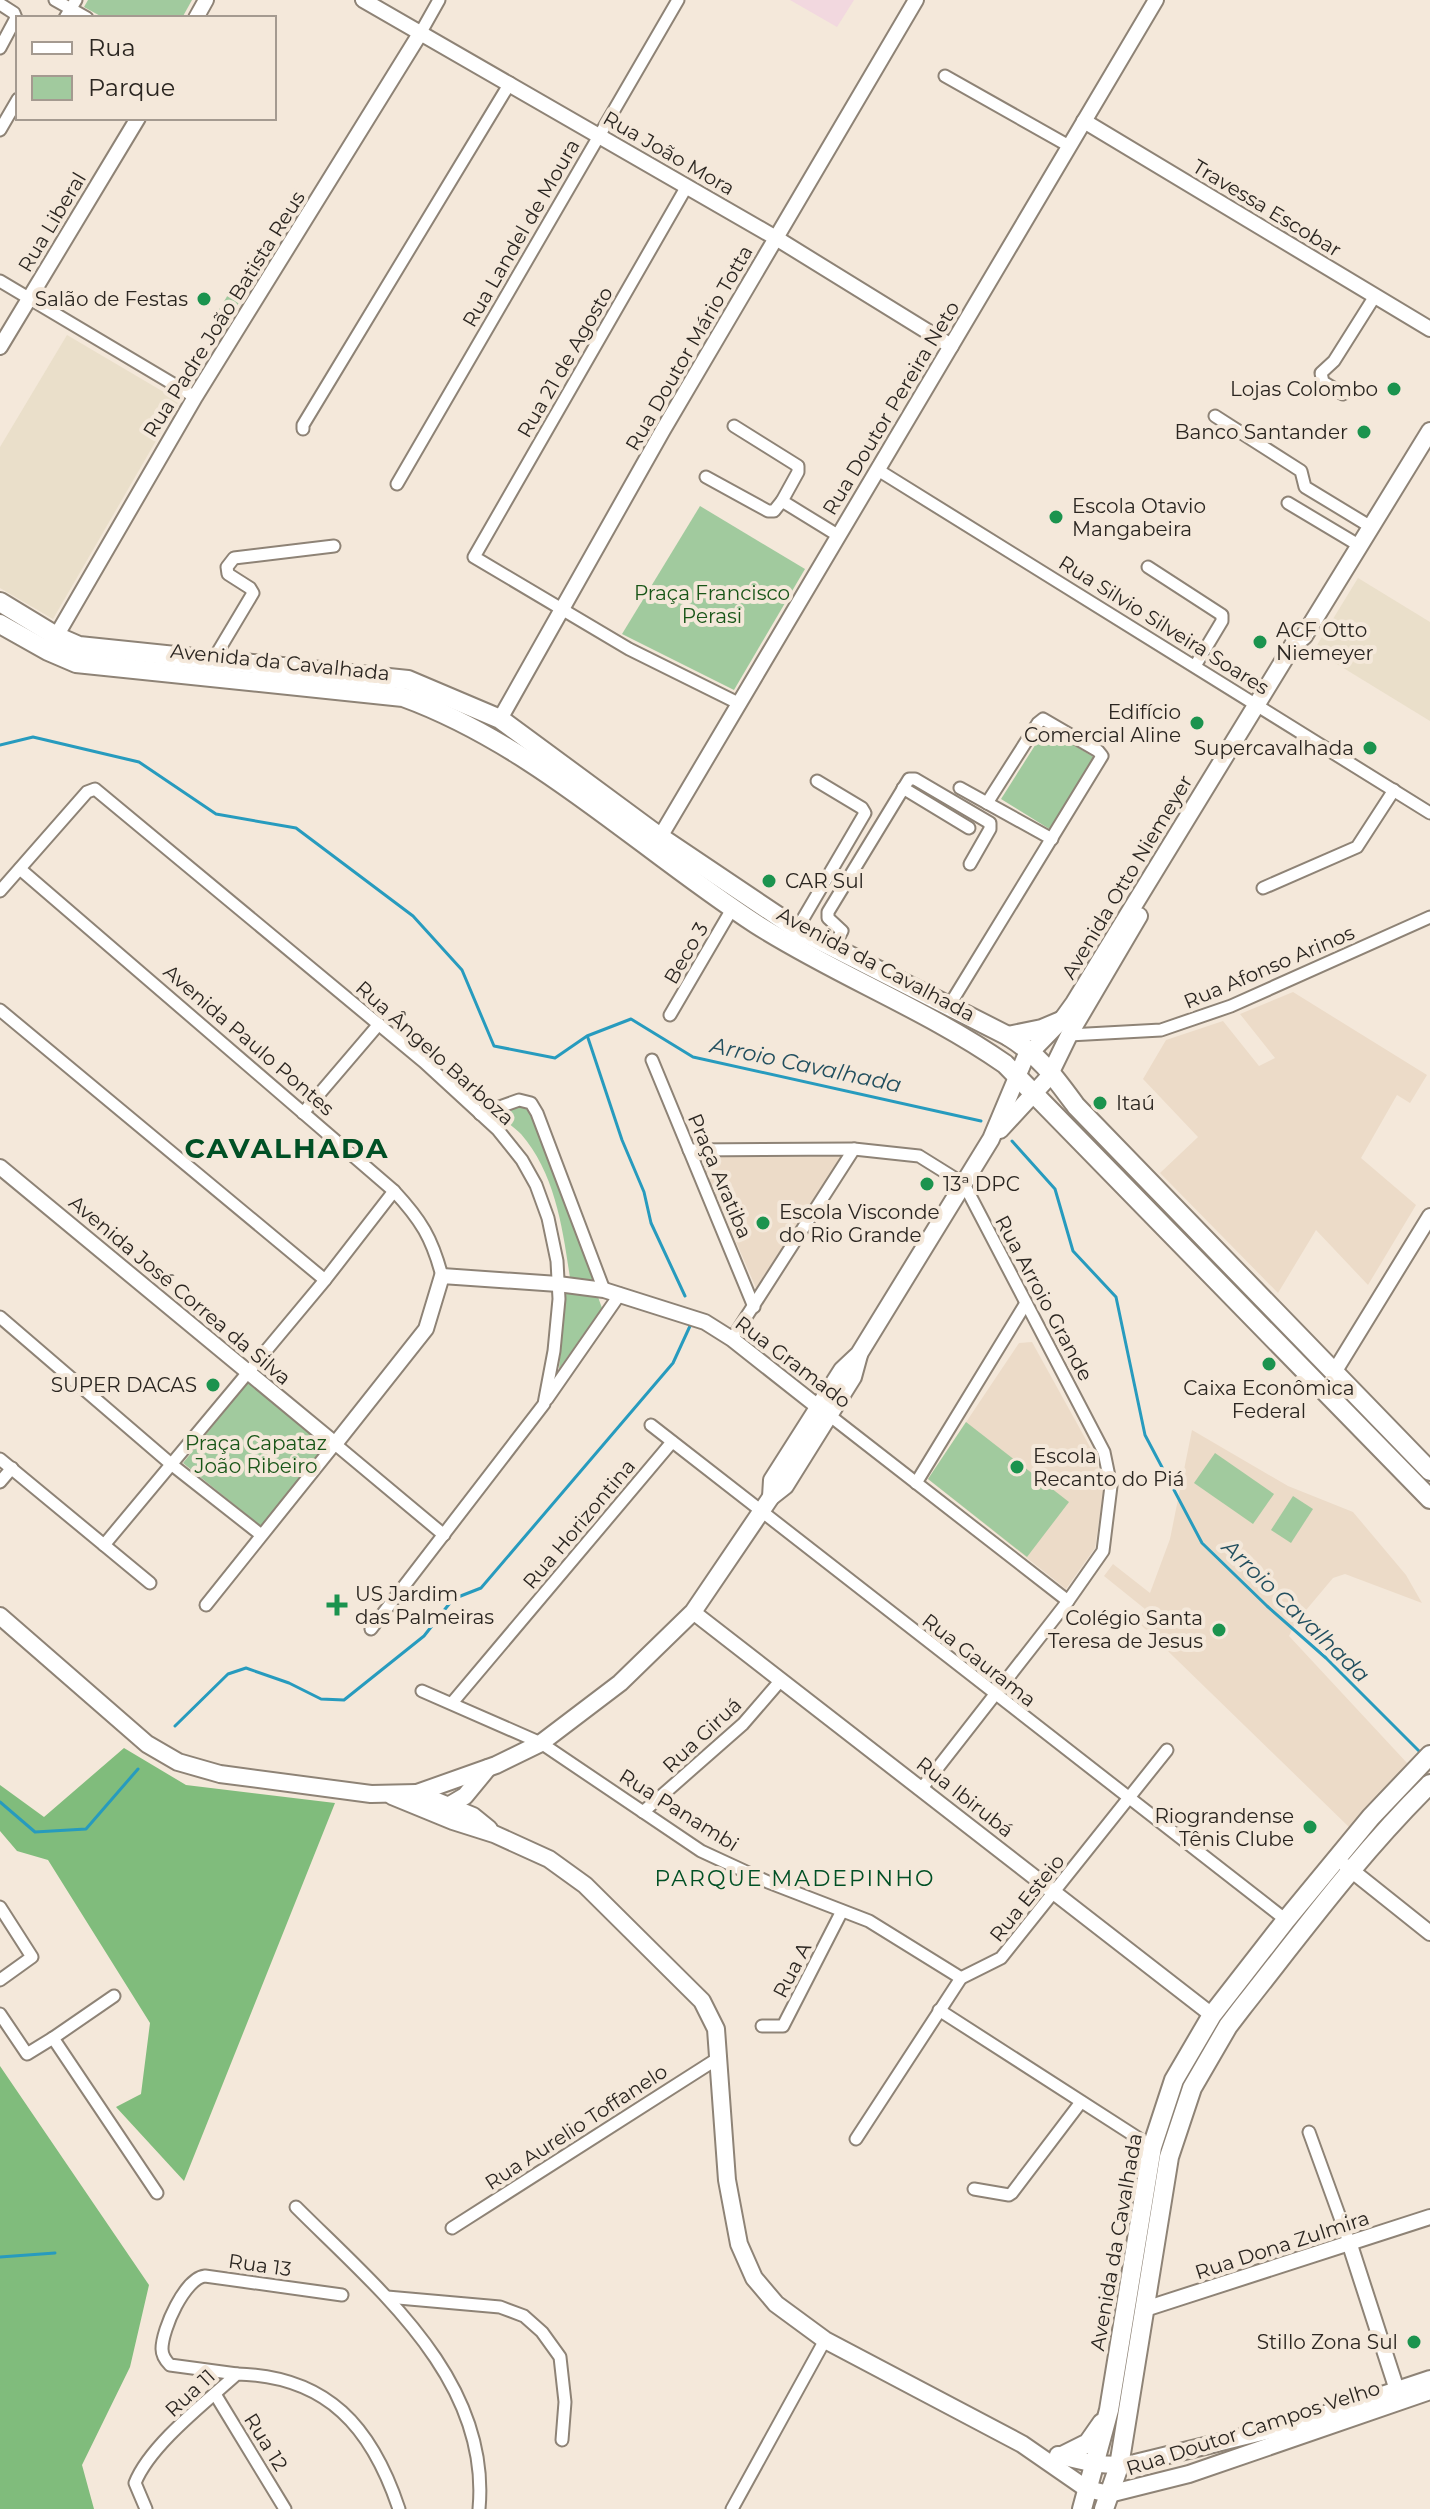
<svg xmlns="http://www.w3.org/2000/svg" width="1430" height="2509" font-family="Montserrat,sans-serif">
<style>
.commercial{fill:#eadfca}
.built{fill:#ecdbc8}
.medical{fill:#f2d8df}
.green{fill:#a1ca9e}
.forest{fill:#80bc7c}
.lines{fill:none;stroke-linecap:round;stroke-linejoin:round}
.stream{stroke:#279bbe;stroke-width:3}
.minor-casing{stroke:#8e8376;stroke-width:15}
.tertiary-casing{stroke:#8e8376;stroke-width:18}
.secondary-casing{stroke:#8e8376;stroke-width:20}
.primary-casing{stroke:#8e8376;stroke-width:22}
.minor{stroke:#fff;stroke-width:11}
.tertiary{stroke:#fff;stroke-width:14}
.secondary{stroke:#fff;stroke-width:16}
.primary{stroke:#fff;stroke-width:18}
.poi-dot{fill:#1b934e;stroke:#f4e8da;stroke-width:3}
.labels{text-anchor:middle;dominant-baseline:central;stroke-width:8;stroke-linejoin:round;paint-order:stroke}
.street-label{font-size:20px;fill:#2b2621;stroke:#f4e8da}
.poi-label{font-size:20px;fill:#2b2621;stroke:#f4e8da;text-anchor:end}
.park-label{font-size:20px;fill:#195618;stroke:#f4e8da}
.water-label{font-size:22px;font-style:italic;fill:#224f5f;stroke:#f4e8da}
.neighbourhood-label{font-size:22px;letter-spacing:2px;fill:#005025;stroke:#f4e8da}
.district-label{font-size:28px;font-weight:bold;letter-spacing:2px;fill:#005025;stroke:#f4e8da}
</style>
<rect width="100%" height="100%" fill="#f4e8da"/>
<g class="commercial">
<path d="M67 335 179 401 53 619 0 588V447Z"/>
<path d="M1358 578 1430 622V721L1314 650Z"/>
</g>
<g class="built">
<path d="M1293 992 1427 1075 1410 1103 1397 1095 1361 1158 1416 1205 1368 1285 1316 1230 1278 1293 1160 1173 1198 1137 1143 1079 1166 1040 1223 1021 1259 1066 1275 1058 1240 1014Z"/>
<path d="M699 1156 842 1157 756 1288Z"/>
<path d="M1032 1342 1095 1456 1104 1488 1095 1548 1066 1589 928 1479 1019 1343Z"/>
<path d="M1192 1430 1288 1486 1353 1512 1406 1575 1422 1603 1345 1574 1333 1578 1296 1622 1289 1636 1408 1764 1380 1792 1350 1828 1140 1624 1138 1621 1145 1609 1104 1576 1113 1564 1150 1593 1170 1539Z"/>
</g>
<path class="medical" d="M790 0H854L837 27Z"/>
<g class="green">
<path d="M88 0H192L182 18H104L84 7Z"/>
<path d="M234 285 245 292 227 323 215 316Z"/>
<path d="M700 506 805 569 734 690 622 634Z"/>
<path d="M1046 728 1095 758 1051 830 1001 799Z"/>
<path d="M516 1104 527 1107 532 1115 595 1281 570 1278C563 1229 555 1173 521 1134 514 1127 504 1120 496 1114Z"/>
<path d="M566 1293 598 1297 602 1308 559 1369Z"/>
<path d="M249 1381 329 1445 262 1527 183 1463Z"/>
<path d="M966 1422 1069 1502 1027 1557 928 1479Z"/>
<path d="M1215 1453 1274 1494 1253 1524 1194 1483Z"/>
<path d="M1293 1496 1313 1509 1291 1543 1271 1530Z"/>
</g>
<g class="forest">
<path d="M124 1748 186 1785 335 1803 184 2181 116 2107 141 2094 150 2023 48 1860 17 1851 0 1831V1785L44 1817Z"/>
<path d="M0 2066 149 2285 130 2367 82 2465 94 2509H0Z"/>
</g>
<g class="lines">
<g class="stream">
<path d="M0 745 33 737 139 762 216 814 296 828 413 916 462 970 494 1046 555 1058 587 1036 631 1019 693 1057 981 1121"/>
<path d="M588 1038 622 1140 644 1192 651 1223 685 1296"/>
<path d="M1012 1141 1055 1189 1073 1251 1116 1297 1145 1435 1202 1543 1267 1606 1326 1658 1419 1751"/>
<path d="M175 1726 228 1674 246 1668 289 1683 321 1699 344 1700 424 1636 453 1599 481 1588 673 1363 690 1326"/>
<path d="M0 1802 35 1832 86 1829 138 1769"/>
<path d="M0 2257 55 2253"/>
</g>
<g class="minor-casing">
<g id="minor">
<path d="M55 0 87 18"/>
<path d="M0 4 14 13 16 18 0 48"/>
<path d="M65 18 76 0"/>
<path d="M421 32 439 0"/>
<path d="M945 76 1069 146"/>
<path d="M0 130 18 99"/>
<path d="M687 186 474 557 629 649 740 704"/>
<path d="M0 281 195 397"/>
<path d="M1343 394 1323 382 1321 373 1334 361 1375 296"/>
<path d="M1215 416 1301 471 1305 487 1371 527"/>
<path d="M734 426 798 466V472L782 501 839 536"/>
<path d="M303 429V425L510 83"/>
<path d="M878 470 1430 813"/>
<path d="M706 477 768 511H774L782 501"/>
<path d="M397 484 678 0"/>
<path d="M1288 503 1360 546"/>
<path d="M1148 567 1222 615V621L1195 666"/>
<path d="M213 660 253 593 250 588 228 574 227 567 234 558 334 546"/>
<path d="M903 788 969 828"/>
<path d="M960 788 1052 839"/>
<path d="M20 869 394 1191C421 1220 432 1238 442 1276"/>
<path d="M1263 888 1357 847 1394 790"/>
<path d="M0 891 87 792 95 789 424 1062 498 1130 522 1160 536 1185 548 1218 557 1261 559 1299 554 1351 544 1404 371 1629"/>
<path d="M797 929 865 813 862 808 817 781"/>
<path d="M833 948 842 931 828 918V912L909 779H915L990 823V829L970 864"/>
<path d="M949 1006 1102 756 1098 751 1043 719 1038 723 987 803"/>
<path d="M0 1010 325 1280"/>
<path d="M670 1015 732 909"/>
<path d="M1069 1035 1161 1030 1231 1006 1430 917"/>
<path d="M652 1060 754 1307"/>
<path d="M303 1113 379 1024"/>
<path d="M480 1114 519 1100 531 1103 537 1113 604 1290"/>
<path d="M689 1150 854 1149 919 1156 964 1184 1104 1452 1111 1486 1103 1551 1068 1601 922 1788"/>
<path d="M0 1317 171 1464 260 1534"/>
<path d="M732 1339 854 1149"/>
<path d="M547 1399 620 1294"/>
<path d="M829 1415 1068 1601"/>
<path d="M651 1425 1286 1920"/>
<path d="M0 1459 150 1583"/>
<path d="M0 1482 12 1468"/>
<path d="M916 1483 1026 1303"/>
<path d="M104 1545 325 1280 394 1191"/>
<path d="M206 1605 335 1444 444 1535"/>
<path d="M422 1691 541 1743 701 1851 768 1882 869 1921 961 1978"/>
<path d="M452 1703 672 1442"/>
<path d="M643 1812 743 1724 781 1680"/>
<path d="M0 1907 32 1957 0 1980"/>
<path d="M939 2010 1152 2147"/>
<path d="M0 2014 27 2054 53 2038 157 2193"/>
<path d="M762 2026H783L842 1911"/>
<path d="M53 2038 114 1996"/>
<path d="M1309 2132 1350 2245"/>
<path d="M856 2139 961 1978 1001 1958 1167 1750"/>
<path d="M974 2189 1009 2195 1012 2193 1081 2102"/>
<path d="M296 2207C379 2290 491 2380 479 2509"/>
<path d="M452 2228 720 2057"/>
<path d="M387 2297 500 2307 524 2316 542 2332 560 2357 565 2402 562 2440"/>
<path d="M237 2374 170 2365C166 2361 162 2356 162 2349 162 2329 185 2278 205 2276L342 2295"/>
<path d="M215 2394 285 2509"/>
<path d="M146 2509 135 2483C150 2445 206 2402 237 2374 328 2376 372 2428 399 2509"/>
<path d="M732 2509 825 2340"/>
</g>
</g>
<g class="tertiary-casing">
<g id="tertiary">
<path d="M363 0 776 238 951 346"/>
<path d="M196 18 206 0"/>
<path d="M1084 121 1430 329"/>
<path d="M0 347 138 118"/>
<path d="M51 645 195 397 421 32"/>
<path d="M500 719 663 430 916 0"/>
<path d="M660 837 1156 0"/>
<path d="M0 1167 335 1444 426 1329 442 1276 558 1284 604 1290 705 1322 732 1339 827 1414"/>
<path d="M1333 1374 1430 1216"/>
<path d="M693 1612 1212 2015"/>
<path d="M1346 1866 1430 1933"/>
<path d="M1350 2245 1397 2390"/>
<path d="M1145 2309 1430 2217"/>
</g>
</g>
<g class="secondary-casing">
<g id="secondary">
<path d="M1000 1130 1048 1078 1069 1035 1139 916"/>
<path d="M771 1497 772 1480 842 1370 859 1354 991 1139 1025 1058 1061 1021 1074 1003 1293 645 1304 636 1430 431"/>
<path d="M0 1616 147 1744 178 1762 220 1774 371 1794 417 1793 473 1816 489 1829"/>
<path d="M417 1793 496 1765 541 1743 620 1683 693 1612 771 1497 785 1486 853 1377 859 1355"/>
<path d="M392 1796 453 1821 494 1834 549 1859 585 1885 702 2001 716 2029 727 2180 739 2244 754 2278 776 2304 825 2340 1022 2444 1087 2489 1109 2494 1189 2474 1430 2391"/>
<path d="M443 1809 465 1796 488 1768"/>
<path d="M1058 2455C1083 2462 1109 2468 1135 2463L1295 2424 1430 2379"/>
</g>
</g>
<g class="primary-casing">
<g id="primary">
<path d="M0 602 56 636 79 646 408 680 500 719 660 837 797 929 1008 1036C1040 1056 1054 1076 1076 1106L1430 1471"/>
<path d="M0 624 48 651 76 663 403 697C535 745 639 848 756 924 836 975 926 1009 1005 1064L1430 1499"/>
<path d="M1008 1036 1042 1029 1061 1021"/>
<path d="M1062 2456 1088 2443 1102 2423"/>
<path d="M1082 2509 1109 2410 1152 2147 1174 2080 1212 2015 1286 1920 1371 1817 1430 1755"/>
<path d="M1104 2509 1119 2466 1169 2157 1192 2088 1228 2026 1241 2009C1302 1932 1360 1853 1430 1784"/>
</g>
</g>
<use href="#minor" class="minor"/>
<use href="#tertiary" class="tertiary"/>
<use href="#secondary" class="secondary"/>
<use href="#primary" class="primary"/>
</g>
<g class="poi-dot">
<circle cx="204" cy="299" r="8"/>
<circle cx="1394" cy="389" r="8"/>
<circle cx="1364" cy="432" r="8"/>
<circle cx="1056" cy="517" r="8"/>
<circle cx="1260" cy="642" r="8"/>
<circle cx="1197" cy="723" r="8"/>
<circle cx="1370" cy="748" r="8"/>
<circle cx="769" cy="881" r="8"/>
<circle cx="1100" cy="1103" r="8"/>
<circle cx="927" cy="1184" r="8"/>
<circle cx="763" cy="1223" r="8"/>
<circle cx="1269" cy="1364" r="8"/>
<circle cx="213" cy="1385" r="8"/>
<circle cx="1017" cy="1467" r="8"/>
<path d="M333 1593h8v8h8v8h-8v8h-8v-8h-8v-8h8z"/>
<circle cx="1219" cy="1630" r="8"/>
<circle cx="1310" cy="1827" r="8"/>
<circle cx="1414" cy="2342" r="8"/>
</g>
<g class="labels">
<g class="street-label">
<text transform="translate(669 153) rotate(30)">Rua João Mora</text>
<text transform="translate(1267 208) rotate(31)">Travessa Escobar</text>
<text transform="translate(52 222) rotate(-59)">Rua Liberal</text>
<text transform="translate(521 233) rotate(-60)">Rua Landel de Moura</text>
<text transform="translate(224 314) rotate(-58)">Rua Padre João Batista Reus</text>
<text transform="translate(689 348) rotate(-60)">Rua Doutor Mário Totta</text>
<text transform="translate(565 362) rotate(-60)">Rua 21 de Agosto</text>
<text transform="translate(891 408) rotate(-59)">Rua Doutor Pereira Neto</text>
<text transform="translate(1164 625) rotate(32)">Rua Silvio Silveira Soares</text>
<text transform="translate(280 662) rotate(6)">Avenida da Cavalhada</text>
<text transform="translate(1127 877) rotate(-59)">Avenida Otto Niemeyer</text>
<text transform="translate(686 953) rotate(-60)">Beco 3</text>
<text transform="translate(876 964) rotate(28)">Avenida da Cavalhada</text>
<text transform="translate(1269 967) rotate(-23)">Rua Afonso Arinos</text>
<text transform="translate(249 1040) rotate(41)">Avenida Paulo Pontes</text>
<text transform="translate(435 1053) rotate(42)">Rua Ângelo Barboza</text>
<text transform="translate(720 1176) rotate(67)">Praça Aratiba</text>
<text transform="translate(180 1290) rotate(40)">Avenida José Correa da Silva</text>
<text transform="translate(1044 1298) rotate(62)">Rua Arroio Grande</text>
<text transform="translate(793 1362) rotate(37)">Rua Gramado</text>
<text transform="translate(579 1524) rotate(-50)">Rua Horizontina</text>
<text transform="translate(979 1660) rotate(38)">Rua Gaurama</text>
<text transform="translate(702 1735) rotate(-43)">Rua Giruá</text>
<text transform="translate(965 1797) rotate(38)">Rua Ibirubá</text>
<text transform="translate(679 1810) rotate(32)">Rua Panambi</text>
<text transform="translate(1027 1898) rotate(-51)">Rua Esteio</text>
<text transform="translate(792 1970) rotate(-63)">Rua A</text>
<text transform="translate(576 2127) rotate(-33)">Rua Aurelio Toffanelo</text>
<text transform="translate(1116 2242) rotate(-80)">Avenida da Cavalhada</text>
<text transform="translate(1282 2245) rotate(-18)">Rua Dona Zulmira</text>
<text transform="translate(260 2265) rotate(8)">Rua 13</text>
<text transform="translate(190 2393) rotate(-43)">Rua 11</text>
<text transform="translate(1253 2428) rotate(-18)">Rua Doutor Campos Velho</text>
<text transform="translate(266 2442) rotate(58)">Rua 12</text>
</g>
<g class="poi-label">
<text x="188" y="299">Salão de Festas</text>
<text x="1378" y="389">Lojas Colombo</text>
<text x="1348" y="432">Banco Santander</text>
<text x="1072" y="506" text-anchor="start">Escola Otavio<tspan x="1072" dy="23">Mangabeira</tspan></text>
<text x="1276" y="630" text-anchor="start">ACF Otto<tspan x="1276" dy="23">Niemeyer</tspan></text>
<text x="1181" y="712">Edifício<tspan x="1181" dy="23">Comercial Aline</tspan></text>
<text x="1354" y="748">Supercavalhada</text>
<text x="785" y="881" text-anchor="start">CAR Sul</text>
<text x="1116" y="1103" text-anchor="start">Itaú</text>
<text x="943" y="1184" text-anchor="start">13ª DPC</text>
<text x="779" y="1212" text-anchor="start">Escola Visconde<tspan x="779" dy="23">do Rio Grande</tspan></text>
<text x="197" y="1385">SUPER DACAS</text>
<text x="1269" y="1388" text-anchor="middle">Caixa Econômica<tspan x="1269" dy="23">Federal</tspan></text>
<text x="1033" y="1456" text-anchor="start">Escola<tspan x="1033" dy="23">Recanto do Piá</tspan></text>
<text x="355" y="1594" text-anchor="start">US Jardim<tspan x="355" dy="23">das Palmeiras</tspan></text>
<text x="1203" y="1618">Colégio Santa<tspan x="1203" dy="23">Teresa de Jesus</tspan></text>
<text x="1294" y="1816">Riograndense<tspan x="1294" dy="23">Tênis Clube</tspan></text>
<text x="1398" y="2342">Stillo Zona Sul</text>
</g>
<g class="park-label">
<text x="712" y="593">Praça Francisco<tspan x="712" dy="23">Perasi</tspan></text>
<text x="256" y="1443">Praça Capataz<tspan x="256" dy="23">João Ribeiro</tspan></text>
</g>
<g class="water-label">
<text transform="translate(806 1065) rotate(12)">Arroio Cavalhada</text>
<text transform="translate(1296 1611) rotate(44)">Arroio Cavalhada</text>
</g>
<g class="neighbourhood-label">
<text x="795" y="1878">PARQUE MADEPINHO</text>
</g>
<g class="district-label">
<text x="287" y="1148">CAVALHADA</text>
</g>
</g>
<rect x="16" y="16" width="260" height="104" fill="#f4e8da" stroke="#a49a90" stroke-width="2"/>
<rect x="32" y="42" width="40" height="12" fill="#ffffff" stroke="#a49a90" stroke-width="2"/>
<text x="88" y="56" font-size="24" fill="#2b2621">Rua</text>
<rect x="32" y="76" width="40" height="24" fill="#a1ca9e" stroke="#a49a90" stroke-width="2"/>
<text x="88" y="96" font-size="24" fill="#2b2621">Parque</text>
</svg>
